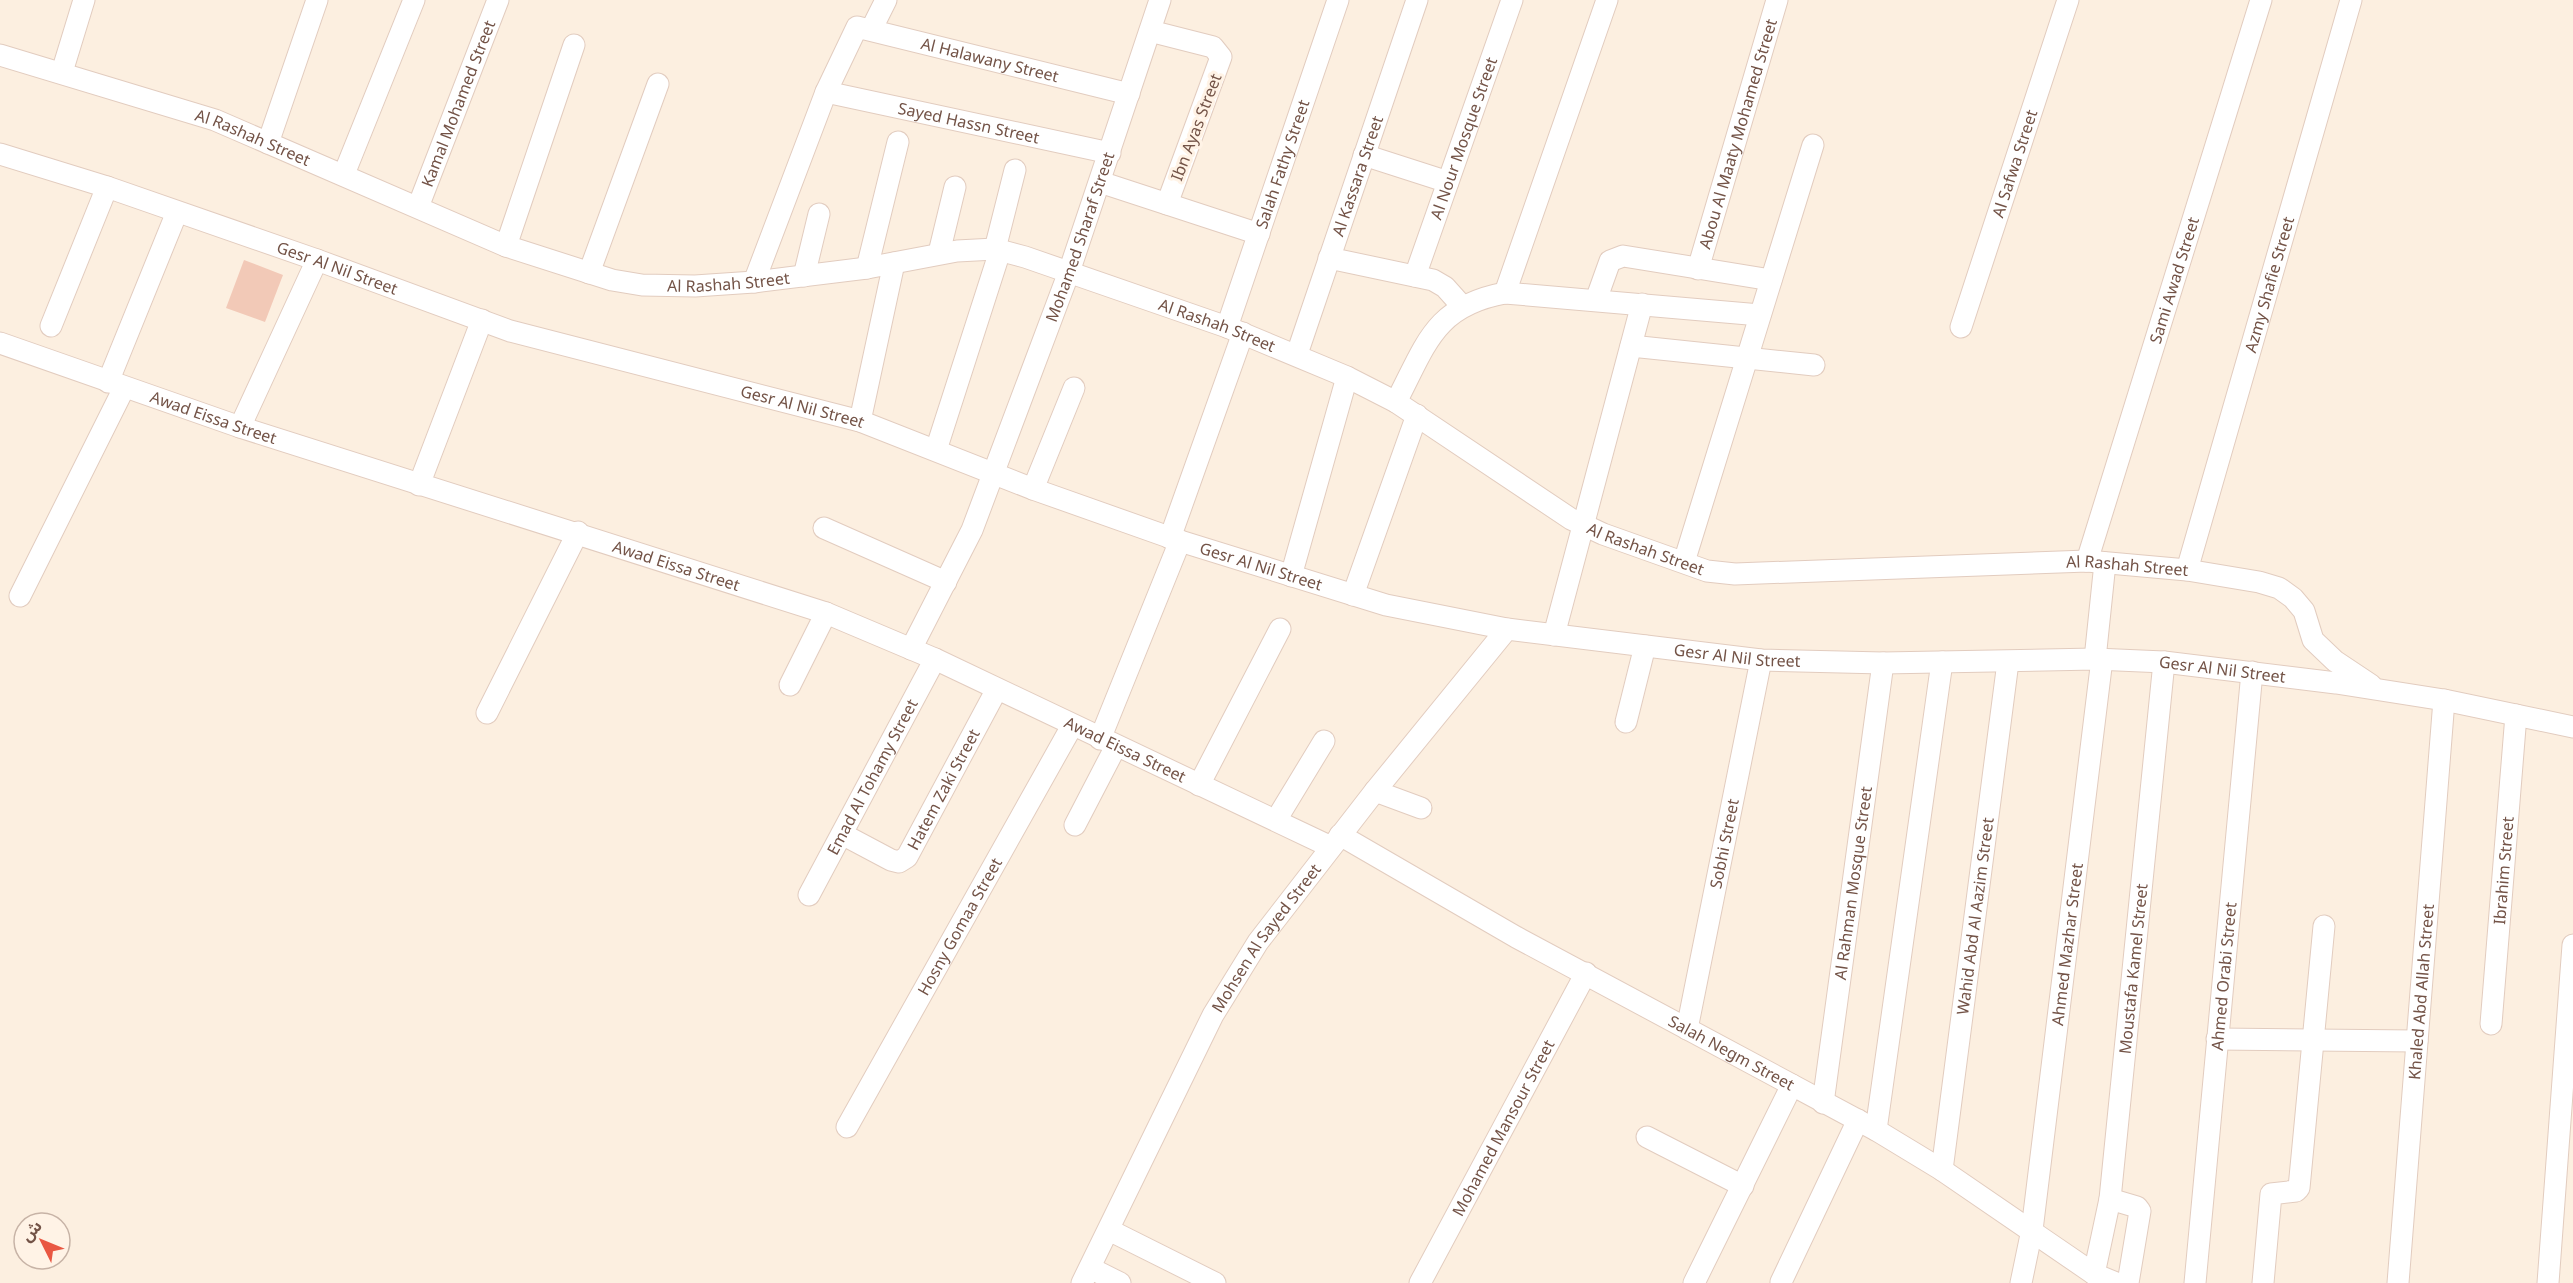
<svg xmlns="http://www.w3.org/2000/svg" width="2573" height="1283" font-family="'Noto Sans','Noto Sans Arabic',sans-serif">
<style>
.building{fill:#f2c9b7}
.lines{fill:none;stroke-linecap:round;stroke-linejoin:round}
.minor-casing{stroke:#e2ccbf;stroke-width:23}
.minor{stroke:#fff;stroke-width:21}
.labels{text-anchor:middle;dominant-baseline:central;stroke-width:6;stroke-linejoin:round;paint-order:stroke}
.street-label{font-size:16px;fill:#735347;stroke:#fff3e6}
</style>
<rect width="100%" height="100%" fill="#fcefe0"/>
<path class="building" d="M244 260 283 275 265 322 226 308Z"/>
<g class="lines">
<g class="minor-casing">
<g id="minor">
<path d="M872 28 886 0"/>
<path d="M1150 31 1213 47 1221 57 1167 204"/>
<path id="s1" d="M0 55 215 120 506 246 612 280 642 285 695 286 754 282 867 268 957 251 995 249 1025 257 1227 327 1347 377 1396 402 1571 519 1603 534 1707 571 1735 574 2087 561 2187 570 2259 582 2279 588 2293 598 2304 611 2313 640 2335 661 2371 685"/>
<path d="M62 72 84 0"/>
<path id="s2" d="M826 92 1110 153"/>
<path d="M268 143 317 0"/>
<path id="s3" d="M0 154 107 187 317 260 510 331 860 421 1033 489 1180 541 1386 605 1507 629 1761 660 1883 663 2095 659 2164 662 2336 683 2444 700 2573 727"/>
<path d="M1364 155 1448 182"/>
<path d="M344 174 414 0"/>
<path d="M1100 182 1259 234"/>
<path id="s4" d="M418 207 498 0"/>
<path d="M506 246 574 45"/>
<path d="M995 249 1015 170"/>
<path d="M939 253 955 187"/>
<path d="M1329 258 1433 280 1445 287 1462 306"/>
<path d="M867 268 898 142"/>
<path id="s5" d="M1698 269 1777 0"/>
<path d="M589 273 658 84"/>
<path d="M804 276 819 214"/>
<path id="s6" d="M1415 276 1512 0"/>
<path id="s7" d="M754 282 826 92 857 27 1129 94"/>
<path d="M1505 293 1607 0"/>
<path d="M1596 300 1610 261 1623 256 1771 280"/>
<path d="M51 326 107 187"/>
<path id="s8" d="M1227 327 1338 0"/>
<path id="s9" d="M1961 327 2068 0"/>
<path id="s10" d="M0 343 240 427 826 613 935 659 1331 847"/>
<path d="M1631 346 1814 365"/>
<path id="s11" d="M1297 354 1417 0"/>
<path d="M108 382 177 212"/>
<path d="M1396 402C1426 345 1434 306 1505 293L1760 315"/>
<path d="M860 421 894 263"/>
<path d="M240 427 317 260"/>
<path d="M936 450 1000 251"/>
<path d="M419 485 482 320"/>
<path d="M1033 489 1074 388"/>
<path d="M824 528 946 582"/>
<path d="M1170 538 1243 333"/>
<path id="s12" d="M2087 561 2261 0"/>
<path d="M1684 562 1813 145"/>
<path id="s13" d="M2187 570 2351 0"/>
<path d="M1291 576 1347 377"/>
<path d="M1353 595 1417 415"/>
<path d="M20 596 124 388"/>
<path d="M1554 635 1642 304"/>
<path id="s14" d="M911 649 972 530 1069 272 1160 0"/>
<path d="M2095 659 2105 563"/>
<path d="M790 685 826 613"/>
<path d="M487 713 578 532"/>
<path d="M1626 722 1645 646"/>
<path d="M1100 739 1180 541"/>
<path d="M1199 785 1280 629"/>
<path d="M1375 791 1421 808"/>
<path d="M1276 820 1324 741"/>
<path d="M1075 825 1116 746"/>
<path id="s15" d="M842 834 891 860 899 862 907 857 997 689"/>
<path id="s16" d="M1340 835 1516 937 1876 1130 1942 1170 2094 1274 2116 1283"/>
<path id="s17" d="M809 895 935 659"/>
<path id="s18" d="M2491 1024 2516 715"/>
<path id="s19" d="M1687 1029 1761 660"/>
<path d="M2217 1039 2417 1041"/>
<path id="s20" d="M1823 1103 1883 663"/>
<path id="s21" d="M847 1127 1072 726"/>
<path d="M1876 1130 1942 662"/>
<path d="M1647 1137 1743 1186"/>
<path id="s22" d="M1942 1170 2008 662"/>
<path d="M2110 1199 2137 1207 2140 1211 2128 1283"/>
<path d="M1109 1230 1215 1283"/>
<path d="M1090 1268 1120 1283"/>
<path id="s23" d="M2094 1274 2110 1199 2164 662"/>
<path d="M1781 1282 1858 1120"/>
<path id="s24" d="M1082 1283 1213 1015 1258 942 1375 791 1507 629"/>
<path id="s25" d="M1420 1283 1586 973"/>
<path d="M1694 1283 1792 1085"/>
<path id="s26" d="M2021 1283 2032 1230 2102 659"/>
<path id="s27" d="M2195 1283 2252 672"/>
<path d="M2263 1283 2271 1194 2296 1191 2299 1188 2324 926"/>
<path id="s28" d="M2398 1283 2444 700"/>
<path d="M2548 1283 2573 945"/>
</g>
</g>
<use href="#minor" class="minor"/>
</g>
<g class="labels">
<g class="street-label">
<text stroke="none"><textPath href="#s7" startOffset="412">Al Halawany Street</textPath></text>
<text stroke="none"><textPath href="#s4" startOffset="111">Kamal Mohamed Street</textPath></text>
<text stroke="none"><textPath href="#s2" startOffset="146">Sayed Hassn Street</textPath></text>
<text transform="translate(1196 127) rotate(-69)">Ibn Ayas Street</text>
<text stroke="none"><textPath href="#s5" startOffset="141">Abou Al Maaty Mohamed Street</textPath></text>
<text stroke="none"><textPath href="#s1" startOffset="266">Al Rashah Street</textPath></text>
<text stroke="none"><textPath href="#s6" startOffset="146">Al Nour Mosque Street</textPath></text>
<text stroke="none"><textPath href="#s8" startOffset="172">Salah Fathy Street</textPath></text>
<text stroke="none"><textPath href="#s9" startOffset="172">Al Safwa Street</textPath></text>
<text stroke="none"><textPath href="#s11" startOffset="188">Al Kassara Street</textPath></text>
<text stroke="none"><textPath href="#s14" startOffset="446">Mohamed Sharaf Street</textPath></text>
<text stroke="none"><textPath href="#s3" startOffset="356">Gesr Al Nil Street</textPath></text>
<text stroke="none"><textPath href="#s1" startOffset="770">Al Rashah Street</textPath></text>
<text stroke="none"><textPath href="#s12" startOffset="294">Sami Awad Street</textPath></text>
<text stroke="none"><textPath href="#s13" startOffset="297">Azmy Shafie Street</textPath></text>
<text stroke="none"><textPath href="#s1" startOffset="1274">Al Rashah Street</textPath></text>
<text stroke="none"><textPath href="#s3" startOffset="842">Gesr Al Nil Street</textPath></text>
<text stroke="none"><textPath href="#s10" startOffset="226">Awad Eissa Street</textPath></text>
<text stroke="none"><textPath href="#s1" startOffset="1760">Al Rashah Street</textPath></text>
<text stroke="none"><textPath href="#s10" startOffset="712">Awad Eissa Street</textPath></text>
<text stroke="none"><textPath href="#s3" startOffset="1328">Gesr Al Nil Street</textPath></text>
<text stroke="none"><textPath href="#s1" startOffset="2246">Al Rashah Street</textPath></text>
<text stroke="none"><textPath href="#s3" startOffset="1814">Gesr Al Nil Street</textPath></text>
<text stroke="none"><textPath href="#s3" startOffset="2300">Gesr Al Nil Street</textPath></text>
<text stroke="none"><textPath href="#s10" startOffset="1198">Awad Eissa Street</textPath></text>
<text stroke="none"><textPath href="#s17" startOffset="134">Emad Al Tohamy Street</textPath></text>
<text stroke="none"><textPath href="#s15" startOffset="150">Hatem Zaki Street</textPath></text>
<text stroke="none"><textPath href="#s19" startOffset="189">Sobhi Street</textPath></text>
<text stroke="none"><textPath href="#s18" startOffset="154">Ibrahim Street</textPath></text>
<text stroke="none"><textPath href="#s20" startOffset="222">Al Rahman Mosque Street</textPath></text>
<text stroke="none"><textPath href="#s22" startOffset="256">Wahid Abd Al Aazim Street</textPath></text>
<text stroke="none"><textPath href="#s21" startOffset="230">Hosny Gomaa Street</textPath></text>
<text stroke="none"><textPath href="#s24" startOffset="392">Mohsen Al Sayed Street</textPath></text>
<text stroke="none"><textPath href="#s26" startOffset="342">Ahmed Mazhar Street</textPath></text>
<text stroke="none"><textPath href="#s23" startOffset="308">Moustafa Kamel Street</textPath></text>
<text stroke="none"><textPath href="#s27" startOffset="308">Ahmed Orabi Street</textPath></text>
<text stroke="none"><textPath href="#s28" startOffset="292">Khaled Abd Allah Street</textPath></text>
<text stroke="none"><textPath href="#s16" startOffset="448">Salah Negm Street</textPath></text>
<text stroke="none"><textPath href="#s25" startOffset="176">Mohamed Mansour Street</textPath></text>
</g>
</g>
<g transform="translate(42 1241) rotate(313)"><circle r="28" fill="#fff3e6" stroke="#c7b3a6" stroke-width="1.5"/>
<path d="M0-4.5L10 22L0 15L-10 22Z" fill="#e95742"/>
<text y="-9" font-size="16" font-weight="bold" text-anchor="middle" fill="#735347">ش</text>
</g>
</svg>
